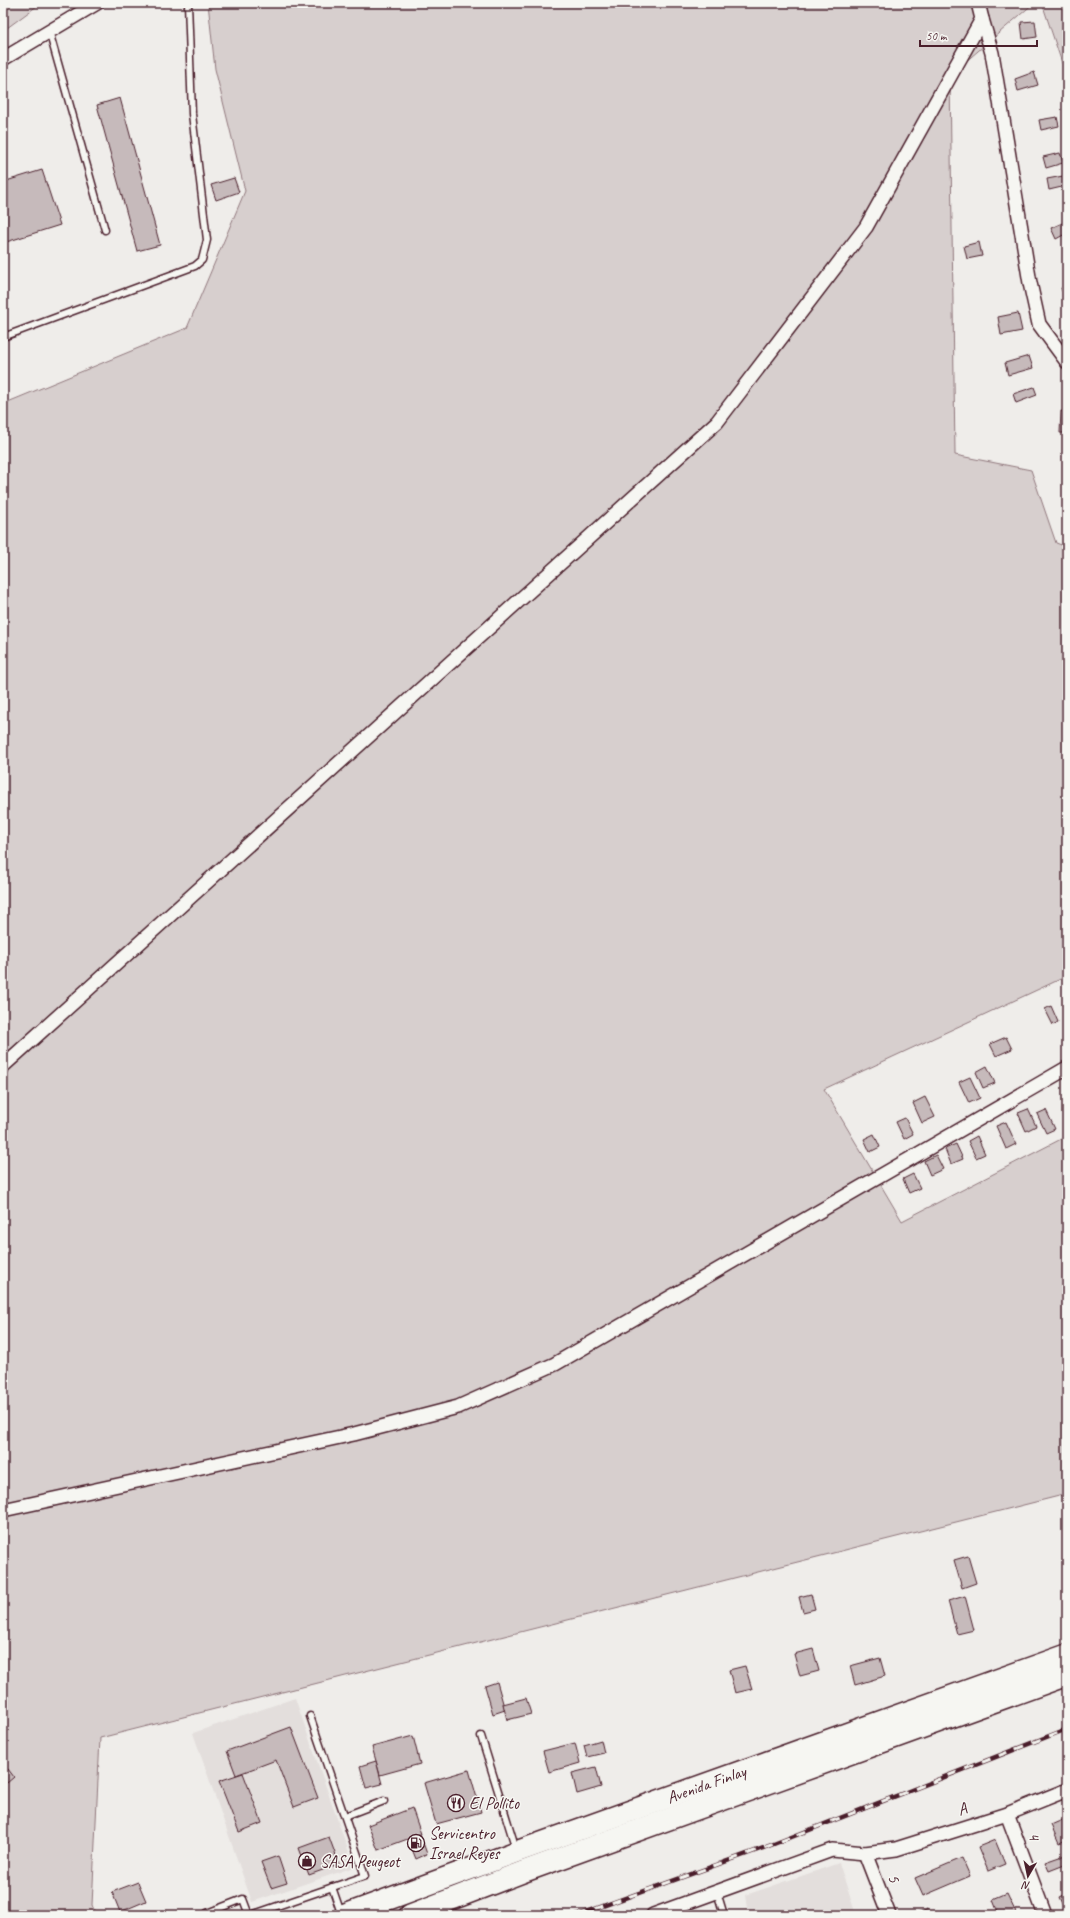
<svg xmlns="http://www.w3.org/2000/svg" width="1070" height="1918" font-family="Caveat,sans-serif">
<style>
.built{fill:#e3dedc}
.green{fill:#d7cfce;stroke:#90777c}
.building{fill:#c6babb;stroke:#4a1f2b}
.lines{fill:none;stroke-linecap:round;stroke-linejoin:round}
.service-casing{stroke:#4a1f2b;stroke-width:9}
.minor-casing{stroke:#4a1f2b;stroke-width:16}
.trunk-casing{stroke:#4a1f2b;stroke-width:24}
.service{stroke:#f6f6f2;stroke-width:6}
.minor{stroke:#f6f6f2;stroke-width:13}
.trunk{stroke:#f6f6f2;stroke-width:21}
.rail-casing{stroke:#4a1f2b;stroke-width:4.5}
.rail{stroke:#f6f6f2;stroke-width:3;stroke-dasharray:9;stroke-linecap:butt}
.labels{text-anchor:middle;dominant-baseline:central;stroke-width:3;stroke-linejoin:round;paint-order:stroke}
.street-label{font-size:17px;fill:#4a1f2b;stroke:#f6f6f2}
.poi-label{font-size:17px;fill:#4a1f2b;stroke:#f6f6f2;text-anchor:start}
</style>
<rect width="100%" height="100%" fill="#efedea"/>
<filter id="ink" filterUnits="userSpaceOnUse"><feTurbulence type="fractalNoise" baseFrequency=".025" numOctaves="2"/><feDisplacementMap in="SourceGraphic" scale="8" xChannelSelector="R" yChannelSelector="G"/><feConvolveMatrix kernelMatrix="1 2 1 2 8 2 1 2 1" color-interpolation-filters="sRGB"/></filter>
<g filter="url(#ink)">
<g class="built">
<path d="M295 1698 354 1867 252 1902 193 1733Z"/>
<path d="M839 1863 856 1915H749L746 1895Z"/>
</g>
<g class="green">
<path d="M3 3H41L3 31Z"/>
<path d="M208 3H1034L950 75 955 455 1031 470 1056 543 1067 547V976L824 1089 902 1221 1067 1136V1494L100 1738 92 1905 96 1915H3V404L187 328 245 191 215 69Z"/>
<path d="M1042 3H1067V78Z"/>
</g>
<g class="building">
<path d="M1035 21 1037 37 1023 39 1021 22Z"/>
<path d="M1034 72 1038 85 1018 91 1015 79Z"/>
<path d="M120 98 160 245 137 251 97 105Z"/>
<path d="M1057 117 1059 126 1041 130 1039 120Z"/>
<path d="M1060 153 1063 163 1046 168 1043 157Z"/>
<path d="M42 170 60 225 3 243V182Z"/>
<path d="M1063 176 1066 186 1049 190 1047 179Z"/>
<path d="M234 178 239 192 216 200 211 185Z"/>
<path d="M1067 221V233L1056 239 1051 228Z"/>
<path d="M979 242 982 256 967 259 964 246Z"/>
<path d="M1067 286V305L1061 288Z"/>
<path d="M1018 313 1022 331 1001 335 998 317Z"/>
<path d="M1029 356 1033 368 1008 375 1005 363Z"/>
<path d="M1034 387 1037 395 1016 403 1013 394Z"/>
<path d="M1061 411 1067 412V433H1060Z"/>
<path d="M1051 1006 1058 1022 1053 1025 1045 1009Z"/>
<path d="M1006 1037 1012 1049 996 1056 990 1044Z"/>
<path d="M987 1066 995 1083 983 1088 976 1072Z"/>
<path d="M970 1077 980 1098 969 1103 959 1082Z"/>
<path d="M925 1097 935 1117 922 1123 913 1103Z"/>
<path d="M1028 1109 1036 1126 1026 1131 1018 1113Z"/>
<path d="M1046 1110 1055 1129 1046 1133 1037 1114Z"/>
<path d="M905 1118 913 1134 904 1139 896 1122Z"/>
<path d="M1006 1122 1016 1144 1006 1149 996 1126Z"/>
<path d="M874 1134 880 1147 870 1152 864 1139Z"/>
<path d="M977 1136 985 1154 976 1158 968 1141Z"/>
<path d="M956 1144 963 1159 951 1164 945 1149Z"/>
<path d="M936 1155 943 1169 930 1175 924 1161Z"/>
<path d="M913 1174 920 1188 909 1193 903 1179Z"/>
<path d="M968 1556 976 1583 962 1588 954 1560Z"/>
<path d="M811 1594 815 1609 803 1612 799 1597Z"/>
<path d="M965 1596 974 1630 957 1634 948 1601Z"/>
<path d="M813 1649 819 1671 800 1676 794 1654Z"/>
<path d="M880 1658 885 1676 855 1685 850 1666Z"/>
<path d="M745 1666 752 1689 735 1693 729 1670Z"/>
<path d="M497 1682 505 1710 493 1714 485 1686Z"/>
<path d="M526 1698 531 1714 507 1720 503 1704Z"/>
<path d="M291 1727 318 1798 294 1807 276 1760 236 1775 227 1751Z"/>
<path d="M413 1736 420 1764 380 1775 372 1747Z"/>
<path d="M601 1740 604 1753 587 1757 584 1745Z"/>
<path d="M575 1743 580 1763 549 1772 543 1751Z"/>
<path d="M376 1761 382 1784 366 1788 360 1766Z"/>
<path d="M596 1767 601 1787 577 1794 572 1773Z"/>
<path d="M8 1769 14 1777 7 1783 3 1777V1773Z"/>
<path d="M469 1770 481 1812 436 1824 424 1783Z"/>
<path d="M243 1773 262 1823 239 1832 219 1781Z"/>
<path d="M412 1808 421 1834 378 1850 368 1825Z"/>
<path d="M1067 1818V1840L1059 1843 1051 1825Z"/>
<path d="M420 1834 427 1854 416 1859 408 1839Z"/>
<path d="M329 1837 339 1864 309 1875 299 1848Z"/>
<path d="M995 1840 1005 1864 988 1871 978 1847Z"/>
<path d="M1065 1855 1067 1864 1049 1871 1045 1862Z"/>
<path d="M278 1856 287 1883 271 1888 261 1862Z"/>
<path d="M962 1858 970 1876 923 1896 915 1878Z"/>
<path d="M138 1882 146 1901 120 1912 112 1892Z"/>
<path d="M1067 1893V1905L1063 1906 1059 1897Z"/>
<path d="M1007 1894 1017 1915H999L993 1900Z"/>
<path d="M928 1909 931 1915H915Z"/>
</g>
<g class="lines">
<g class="service-casing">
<g id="service">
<path d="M49 31 105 230"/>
<path d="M3 337 195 266 202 260 207 240 192 114 188 3"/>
<path d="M481 1736 516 1849"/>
<path d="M345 1816 384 1801"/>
<path d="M332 1887 341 1913"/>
<path d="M717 1892 724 1915"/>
<path d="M208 1915 207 1913 243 1899 249 1915"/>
<path d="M251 1915 365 1876 310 1716"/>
</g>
</g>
<g class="minor-casing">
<g id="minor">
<path d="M982 19 992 53 1030 283 1039 324 1067 362"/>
<path d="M3 59 97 3"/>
<path d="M3 1066 717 422 866 227 982 19 978 3"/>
<path d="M3 1510 354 1434 458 1407 555 1364 1067 1068"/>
<path d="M1007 1814 1045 1915"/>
<path d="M865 1853 889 1915"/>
<path d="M653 1915 832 1850 865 1853 896 1849 1007 1814 1067 1790"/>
</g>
</g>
<g class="trunk-casing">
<g id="trunk">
<path id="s1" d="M345 1915 516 1852 1067 1655"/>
<path d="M410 1915 525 1871 1067 1675"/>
</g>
</g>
<use href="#service" class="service"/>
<use href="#minor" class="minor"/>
<use href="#trunk" class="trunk"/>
<g class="rail-casing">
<path id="rail" d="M578 1915 766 1847 1067 1729"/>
</g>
<use href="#rail" class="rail"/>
</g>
</g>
<defs>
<g id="restaurant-ring" transform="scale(0.9)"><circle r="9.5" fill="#f6f6f2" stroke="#4a1f2b" stroke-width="1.5"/><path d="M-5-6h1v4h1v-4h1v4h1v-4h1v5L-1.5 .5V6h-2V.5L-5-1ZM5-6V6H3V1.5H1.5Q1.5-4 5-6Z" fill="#4a1f2b"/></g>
<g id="fuel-ring" transform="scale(0.9)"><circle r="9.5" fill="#f6f6f2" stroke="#4a1f2b" stroke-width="1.5"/><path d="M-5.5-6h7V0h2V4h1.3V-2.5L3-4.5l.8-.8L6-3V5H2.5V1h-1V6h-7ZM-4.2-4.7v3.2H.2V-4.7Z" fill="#4a1f2b"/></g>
<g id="shop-ring" transform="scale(0.9)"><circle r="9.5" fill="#f6f6f2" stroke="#4a1f2b" stroke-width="1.5"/><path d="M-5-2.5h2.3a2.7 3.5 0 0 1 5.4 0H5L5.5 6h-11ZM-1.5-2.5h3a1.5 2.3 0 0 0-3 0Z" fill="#4a1f2b"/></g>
</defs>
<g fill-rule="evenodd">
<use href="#restaurant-ring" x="456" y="1803"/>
<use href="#fuel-ring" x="416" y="1843"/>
<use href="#shop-ring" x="307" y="1861"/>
</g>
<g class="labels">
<g class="street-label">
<text stroke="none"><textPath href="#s1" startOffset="384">Avenida Finlay</textPath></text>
<text transform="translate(962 1809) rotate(-18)">A</text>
<text transform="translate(1034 1836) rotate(69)">4</text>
<text transform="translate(894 1878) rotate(69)">5</text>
</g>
<g class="poi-label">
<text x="469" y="1803">El Pollito</text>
<text x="429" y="1833">Servicentro<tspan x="429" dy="20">Israel Reyes</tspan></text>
<text x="320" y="1861">SASA Peugeot</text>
</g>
</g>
<rect width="1070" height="1918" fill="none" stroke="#f6f6f2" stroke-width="16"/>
<rect x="8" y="8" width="1054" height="1902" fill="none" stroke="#4a1f2b" stroke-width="1.5" filter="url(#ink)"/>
<g transform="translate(1028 1876) rotate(189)" stroke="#f6f6f2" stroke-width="3" paint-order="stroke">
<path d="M0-3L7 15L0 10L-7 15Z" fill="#4a1f2b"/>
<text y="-6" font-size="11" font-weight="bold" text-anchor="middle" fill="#4a1f2b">N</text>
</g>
<path d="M920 40v6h117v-6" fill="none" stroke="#4a1f2b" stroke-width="2"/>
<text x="926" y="40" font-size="12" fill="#4a1f2b" stroke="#f6f6f2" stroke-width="3" paint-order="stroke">50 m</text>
</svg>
